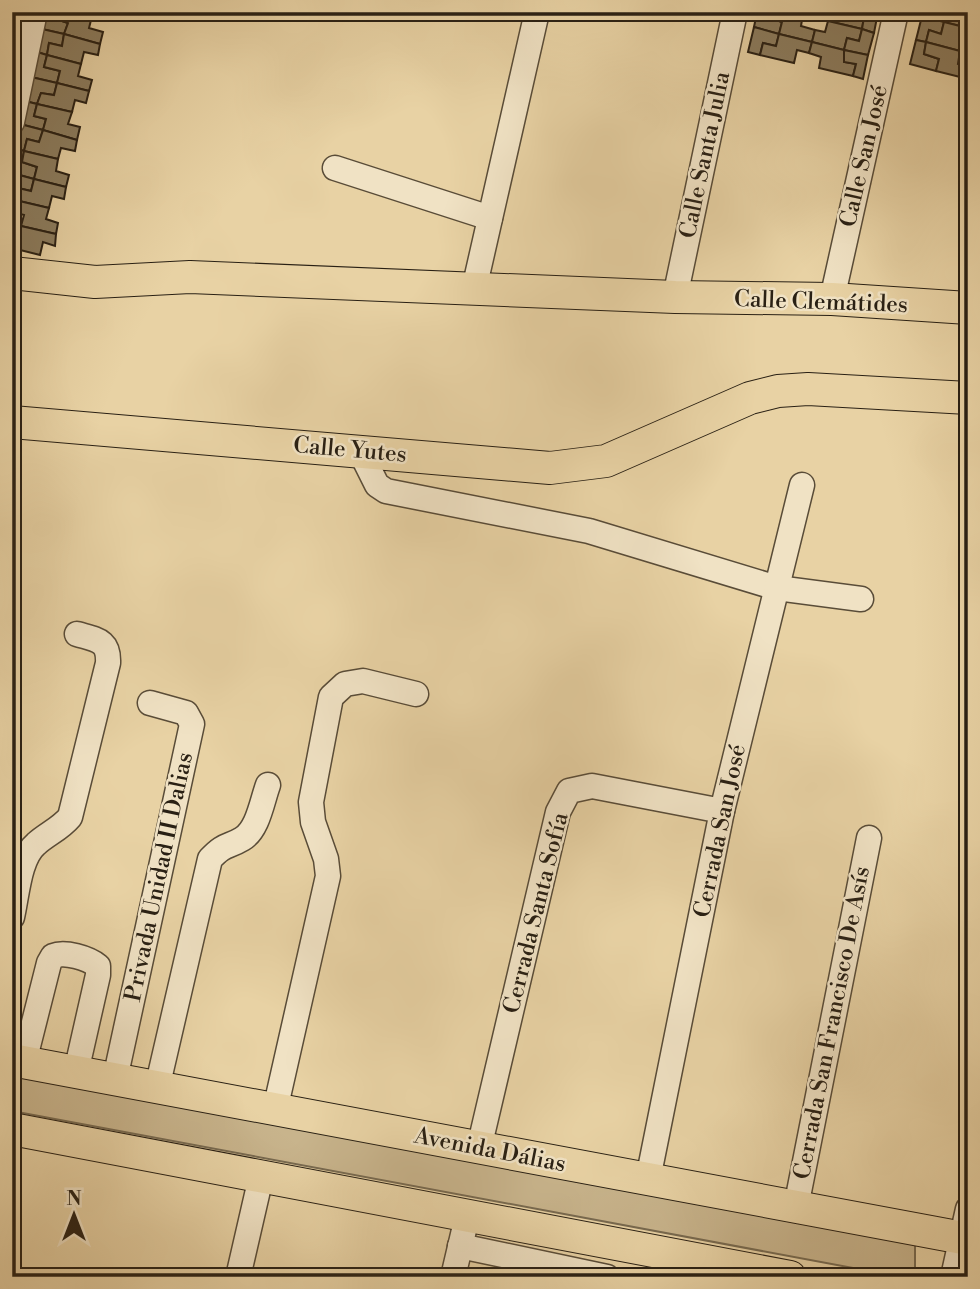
<svg xmlns="http://www.w3.org/2000/svg" width="980" height="1289" font-family="'Libre Bodoni',serif">
<style>
.green{fill:#c8b48c;stroke:#786a50;stroke-width:2}
.building{fill:#8c7d5f;stroke:#292014;stroke-width:2}
.lines{fill:none;stroke-linecap:round;stroke-linejoin:round}
.minor-casing{stroke:#594c38;stroke-width:27}
.major-casing{stroke:#292014;stroke-width:34}
.minor{stroke:#f0e2c4;stroke-width:24}
.major{stroke:#e8d2a4;stroke-width:32}
.labels{text-anchor:middle;dominant-baseline:central;stroke-width:5;stroke-linejoin:round;paint-order:stroke}
.street-label{font-size:23px;fill:#292014;stroke:#f0e2c4}
</style>
<rect width="100%" height="100%" fill="#e8d2a4"/>
<filter id="stains"><feTurbulence type="fractalNoise" baseFrequency=".00286" numOctaves="4"/><feColorMatrix values="0 0 0 0 .2 0 0 0 0 .09 0 0 0 0 .02 0 0 0 .5 -.17"/></filter>
<radialGradient id="worn" r=".72"><stop offset=".6" stop-color="#630" stop-opacity="0"/><stop offset="1" stop-color="#630" stop-opacity=".3"/></radialGradient>
<path class="green" d="M12 1070 915 1242V1268L896 1276 12 1111Z"/>
<g class="building">
<path d="M46 12H57L56 19 68 23 64 34 42 29Z"/>
<path d="M57 12 92 16 89 28 103 32 100 44 64 34 68 23 56 19Z"/>
<path d="M757 12H768L767 17 782 22 779 34 754 27Z"/>
<path d="M768 12 803 14 801 26 815 30 812 42 779 34 782 22 767 17Z"/>
<path d="M830 12H852L864 17 862 29 828 21Z"/>
<path d="M852 12H878L874 33 862 29 864 17Z"/>
<path d="M923 12H947L944 22 922 16Z"/>
<path d="M947 12H968V28L944 22Z"/>
<path d="M922 16 944 22 941 34 929 30 926 42 916 40Z"/>
<path d="M828 21 862 29 859 41 847 38 844 50 812 42 815 30 825 32Z"/>
<path d="M944 22 968 28V41L963 40 960 51 926 42 929 30 941 34Z"/>
<path d="M754 27 779 34 776 46 763 43 760 55 748 52Z"/>
<path d="M42 29 64 34 62 46 49 43 47 55 37 52Z"/>
<path d="M862 29 874 33 868 55 844 50 847 38 859 41Z"/>
<path d="M64 34 100 44 98 55 84 52 81 64 47 55 49 43 62 46Z"/>
<path d="M779 34 812 42 809 53 797 50 794 63 760 55 763 43 776 46Z"/>
<path d="M916 40 926 42 924 54 939 59 936 71 910 64Z"/>
<path d="M812 42 844 50V62L856 64 853 76 819 68 821 57 809 53Z"/>
<path d="M926 42 960 51 958 64 968 66V79L936 71 939 59 924 54Z"/>
<path d="M844 50 868 55 863 79 853 76 856 64 844 62Z"/>
<path d="M37 52 47 55 44 67 60 71 57 83 31 77Z"/>
<path d="M47 55 81 64 78 76 92 80 89 91 57 83 60 71 44 67Z"/>
<path d="M31 77 57 83 54 95 41 93 37 104 25 101Z"/>
<path d="M57 83 89 91 86 103 75 100 72 112 37 104 41 93 54 95Z"/>
<path d="M25 101 37 104 34 116 46 119 43 130 20 124Z"/>
<path d="M37 104 72 112 68 124 80 127 77 140 43 130 46 119 34 116Z"/>
<path d="M20 124 43 130 39 142 27 139 24 151 14 148Z"/>
<path d="M43 130 77 140 75 151 61 148 58 159 24 151 27 139 39 142Z"/>
<path d="M14 148 24 151 22 162 37 167 34 179 12 173Z"/>
<path d="M24 151 58 159 56 171 69 175 66 187 34 179 37 167 22 162Z"/>
<path d="M12 173 34 179 31 191 18 188 15 200Z"/>
<path d="M34 179 66 187 64 199 52 196 49 208 15 200 18 188 31 191Z"/>
<path d="M15 200 49 208 46 219 58 223 56 234 21 226 24 215 12 212Z"/>
<path d="M21 226 56 234 55 246 43 242 40 255 12 248V236L18 237Z"/>
</g>
<g class="lines">
<g class="minor-casing">
<g id="minor">
<path d="M12 122 35 12"/>
<path d="M335 168 490 218"/>
<path d="M474 289 537 12"/>
<path d="M675 297 735 12"/>
<path d="M832 299 896 12"/>
<path d="M360 451 377 485 386 491 589 531 777 588 861 599"/>
<path d="M12 917C17 896 19 858 36 844 47 834 60 829 70 817L108 663C109 640 97 640 77 634"/>
<path d="M24 1062 49 963 53 956C65 951 88 958 98 966V975L76 1072"/>
<path d="M115 1079 192 724 186 713 150 703"/>
<path d="M157 1088 210 859C225 843 227 848 242 839 258 830 262 801 268 785"/>
<path d="M275 1110 328 876 326 859 313 822 311 802 331 697 345 684 363 681 416 694"/>
<path d="M479 1148 558 812 569 791 592 786 722 811"/>
<path d="M648 1179 722 811 802 485"/>
<path d="M796 1207 869 838"/>
<path d="M460 1246 607 1277"/>
<path d="M238 1277 261 1177"/>
<path d="M453 1277 464 1230"/>
<path d="M953 1277 968 1209"/>
</g>
</g>
<g class="major-casing">
<g id="major">
<path d="M12 273 95 282 190 277 675 297 832 299 968 308"/>
<path d="M12 422 550 468 606 461 750 398 778 391 808 389 968 398"/>
<path d="M12 1060 968 1239"/>
<path d="M12 1129 790 1277"/>
</g>
</g>
<use href="#minor" class="minor"/>
<use href="#major" class="major"/>
</g>
<g class="labels">
<g class="street-label">
<text transform="translate(705 155) rotate(-78)">Calle Santa Julia</text>
<text transform="translate(864 156) rotate(-77)">Calle San José</text>
<text transform="translate(821 302) rotate(2)">Calle Clemátides</text>
<text transform="translate(350 450) rotate(5)">Calle Yutes</text>
<text transform="translate(720 831) rotate(-78)">Cerrada San José</text>
<text transform="translate(159 877) rotate(-78)">Privada Unidad II Dalias</text>
<text transform="translate(536 913) rotate(-76)">Cerrada Santa Sofía</text>
<text transform="translate(832 1023) rotate(-79)">Cerrada San Francisco De Asís</text>
<text transform="translate(490 1150) rotate(11)">Avenida Dálias</text>
</g>
</g>
<rect width="980" height="1289" fill="none" stroke="#e8d2a4" stroke-width="42"/>
<rect x="14" y="14" width="952" height="1261" fill="none" stroke="#292014" stroke-width="3.5"/>
<rect x="21" y="21" width="938" height="1247" fill="none" stroke="#292014" stroke-width="2"/>
<g transform="translate(74 1215)" stroke="#f0e2c4" stroke-width="5" paint-order="stroke">
<path d="M0-5L12 26L0 18L-12 26Z" fill="#292014"/>
<text y="-10" font-size="19" font-weight="bold" text-anchor="middle" fill="#292014">N</text>
</g>
<rect width="100%" height="100%" filter="url(#stains)"/>
<rect width="100%" height="100%" fill="url(#worn)"/>
</svg>
